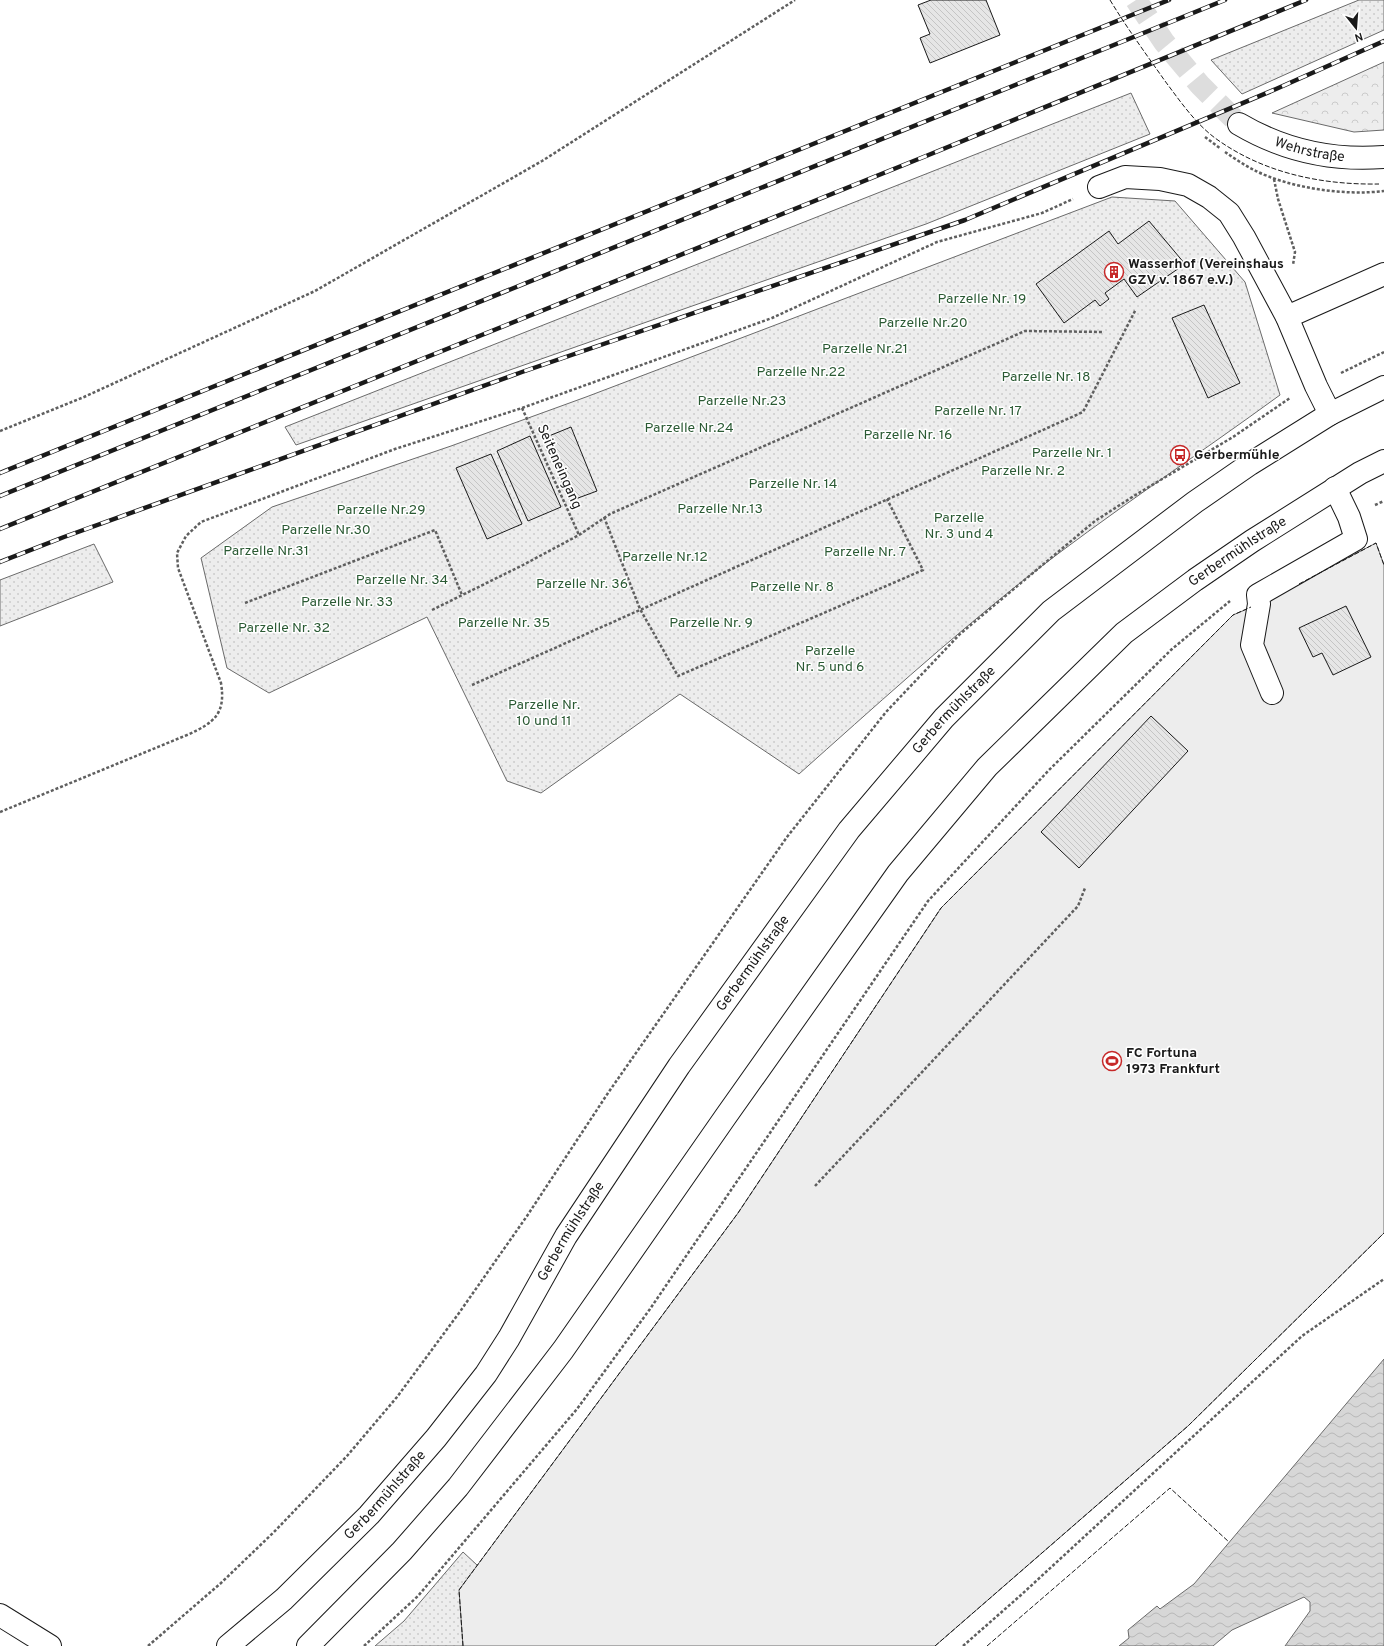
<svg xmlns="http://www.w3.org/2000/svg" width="1384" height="1646" font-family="Overpass,sans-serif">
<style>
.grass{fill:url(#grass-dots);stroke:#6a6a6a}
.forest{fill:url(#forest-crowns);stroke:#6a6a6a}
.pitch{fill:#ededed;stroke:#6a6a6a}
.water{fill:url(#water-waves);stroke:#6a6a6a}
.building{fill:url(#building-back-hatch);stroke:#1a1a1a}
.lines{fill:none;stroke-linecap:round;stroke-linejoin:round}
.minor-tunnel{stroke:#ddd;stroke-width:22;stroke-dasharray:22 11;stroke-linecap:butt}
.minor-casing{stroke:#1a1a1a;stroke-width:24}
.major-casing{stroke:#1a1a1a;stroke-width:24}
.path{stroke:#5f5f5f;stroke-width:2.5;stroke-dasharray:3 2;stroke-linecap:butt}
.minor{stroke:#fff;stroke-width:22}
.major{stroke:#fff;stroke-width:22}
.rail-casing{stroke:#1a1a1a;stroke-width:4.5}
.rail{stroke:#fff;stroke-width:3;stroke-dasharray:9;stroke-linecap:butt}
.fence{stroke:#1a1a1a;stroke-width:1;stroke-dasharray:5 2;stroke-linecap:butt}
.labels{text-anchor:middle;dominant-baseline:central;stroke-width:3;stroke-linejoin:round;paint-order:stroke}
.street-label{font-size:14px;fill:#1a1a1a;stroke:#fff}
.poi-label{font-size:14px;font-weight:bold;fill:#1a1a1a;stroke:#fff;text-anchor:start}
.park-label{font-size:14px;fill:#2b5a34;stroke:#fff}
</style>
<defs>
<pattern id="grass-dots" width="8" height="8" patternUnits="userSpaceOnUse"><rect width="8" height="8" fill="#ededed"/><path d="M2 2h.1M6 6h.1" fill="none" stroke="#cbcbcb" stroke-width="1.8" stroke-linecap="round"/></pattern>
<pattern id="forest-crowns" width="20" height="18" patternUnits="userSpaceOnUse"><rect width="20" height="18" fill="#ededed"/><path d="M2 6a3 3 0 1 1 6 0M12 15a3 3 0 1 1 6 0" fill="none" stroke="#cbcbcb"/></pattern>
<pattern id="water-waves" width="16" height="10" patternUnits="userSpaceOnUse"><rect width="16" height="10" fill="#d7d7d7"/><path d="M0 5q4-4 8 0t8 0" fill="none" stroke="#b8b8b8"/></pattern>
<pattern id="building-back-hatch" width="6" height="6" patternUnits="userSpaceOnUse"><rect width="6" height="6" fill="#e6e6e6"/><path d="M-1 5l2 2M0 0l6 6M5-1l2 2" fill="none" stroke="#c5c5c5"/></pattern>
</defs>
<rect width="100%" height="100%" fill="#fff"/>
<g class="grass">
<path d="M1359 0H1384V30L1242 94 1211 60Z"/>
<path d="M1131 93 1150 134 926 224 296 445 285 427Z"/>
<path d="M1112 197 1175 201 1245 282 1280 395C1195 457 1107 515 1025 579 947 641 873 708 799 774L680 694 541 793 507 781 427 617 269 693 227 668 201 558 272 507 451 446 586 397Z"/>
<path d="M94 544 113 582 0 626V580Z"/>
<path d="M463 1552 564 1646H375L404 1621Z"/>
</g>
<path class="forest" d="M1384 62V130L1354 132 1272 113Z"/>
<path class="pitch" d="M1376 543 1384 565V1233L1188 1426 935 1646H463L459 1590 738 1213 941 908 1233 615 1259 604Z"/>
<path class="water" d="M1384 1359V1646H1285L1310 1611V1602L1304 1597 1232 1630 1213 1646H1119L1129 1638 1128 1630 1157 1606 1160 1609 1194 1584Z"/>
<g class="building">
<path d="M931 0H986L1000 35 930 63 920 38 930 34 918 5Z"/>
<path d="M1149 221 1185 264 1137 297 1124 279 1105 293 1109 299 1100 306 1095 300 1064 323 1036 284 1109 231 1118 244Z"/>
<path d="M1204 305 1240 383 1208 398 1172 318Z"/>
<path d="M571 427 597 491 570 501 544 438Z"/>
<path d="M530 436 561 507 528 521 497 451Z"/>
<path d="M491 454 522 524 487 539 456 468Z"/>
<path d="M1346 606 1371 657 1333 675 1322 653 1313 657 1299 628Z"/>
<path d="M1151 716 1188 751 1079 868 1041 832Z"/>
</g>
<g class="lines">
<path class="minor-tunnel" d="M1136 0 1164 42 1200 85 1239 124"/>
<g class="minor-casing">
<g id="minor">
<path id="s1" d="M1239 124C1283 150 1333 161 1384 157"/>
<path d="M1099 187 1125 177 1160 179 1188 185 1209 197 1229 213 1244 237 1287 317 1316 386 1330 414"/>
<path d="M1287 317 1384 274"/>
<path d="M1272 693 1252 645 1259 604 1258 595 1356 539 1349 517 1335 488"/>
</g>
</g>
<g class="major-casing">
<g id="major">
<path d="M0 1615 50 1646"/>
<path id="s2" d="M228 1646 284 1599 369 1515 436 1438 486 1374 509 1338 566 1236 679 1066 849 830 944 718 1051 611 1195 502 1250 464 1330 414 1384 387"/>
<path id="s3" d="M308 1646 402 1551 458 1487 563 1350 726 1116 898 873 987 767 1124 633 1195 580 1252 541 1360 473 1384 461"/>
</g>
</g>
<g class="path">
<path d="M1205 137 1221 149"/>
<path d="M1225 152C1234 158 1244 165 1254 170 1289 188 1345 196 1384 191"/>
<path d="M1274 179 1278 199 1295 252 1293 265"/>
<path d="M1341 373 1384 352"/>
<path d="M522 408 579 535"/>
<path d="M0 431 84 397 315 291 542 161 795 0"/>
<path d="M1375 505 1384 501"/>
<path d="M604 517 640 609 678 676 923 570 887 499"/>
<path d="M245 603 435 530 462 595"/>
<path d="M432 610 523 565 579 535 610 514 1025 331 1104 332"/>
<path d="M472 685 1083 412 1136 309"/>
<path d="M0 812 187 735C214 723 226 714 221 683L178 568 177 553 186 536 201 522 395 449 522 408 772 318 937 242 1042 213 1073 199"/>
<path d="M815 1186 1078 906 1085 888"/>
<path d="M148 1646 221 1583 274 1532 347 1456 397 1397 459 1313 527 1216 608 1093 787 837 886 712 960 634 1095 521 1137 494 1233 437 1290 398"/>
<path d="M364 1646 418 1596 577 1409 650 1309 928 901 1049 770 1172 649 1230 601"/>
<path d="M963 1646 1021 1595 1302 1336 1384 1279"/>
</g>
<use href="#minor" class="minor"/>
<use href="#major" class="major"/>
<g class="rail-casing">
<g id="rail">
<path d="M0 473 1169 0"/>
<path d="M0 496 1225 0"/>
<path d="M0 529 926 156 1306 0"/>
<path d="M0 562 64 537 522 372 965 220 1276 89 1384 41"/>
</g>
</g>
<use href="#rail" class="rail"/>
<g class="fence">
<path d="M1110 0C1127 28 1146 54 1165 81 1180 101 1195 123 1215 138 1263 173 1321 185 1379 184"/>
<path d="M1299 584 1376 543 1384 565"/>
<path d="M463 1646 459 1590 738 1213 941 908 1233 615 1251 607"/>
<path d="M935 1646 1188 1426 1384 1233"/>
<path d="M987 1646 1170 1488 1229 1542"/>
</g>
</g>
<defs>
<g id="building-ring" transform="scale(1)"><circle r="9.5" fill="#fff" stroke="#c62828" stroke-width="1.5"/><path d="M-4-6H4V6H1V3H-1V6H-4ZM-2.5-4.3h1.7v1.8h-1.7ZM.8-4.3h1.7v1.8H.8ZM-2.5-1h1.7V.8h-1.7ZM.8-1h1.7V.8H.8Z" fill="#c62828"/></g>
<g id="bus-ring" transform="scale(1)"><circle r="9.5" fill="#fff" stroke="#c62828" stroke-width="1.5"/><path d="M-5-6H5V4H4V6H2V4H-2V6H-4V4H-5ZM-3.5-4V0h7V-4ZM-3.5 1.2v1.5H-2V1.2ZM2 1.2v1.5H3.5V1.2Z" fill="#c62828"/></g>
<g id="stadium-ring" transform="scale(1)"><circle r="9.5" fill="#fff" stroke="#c62828" stroke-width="1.5"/><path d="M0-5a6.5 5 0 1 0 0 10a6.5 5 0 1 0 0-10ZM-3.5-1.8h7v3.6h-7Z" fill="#c62828"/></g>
</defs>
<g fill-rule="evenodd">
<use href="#building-ring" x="1114" y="272"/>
<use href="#bus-ring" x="1180" y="455"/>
<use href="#stadium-ring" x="1112" y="1061"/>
</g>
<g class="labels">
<g class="street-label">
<text stroke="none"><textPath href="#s1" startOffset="76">Wehrstraße</textPath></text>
<text transform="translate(559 467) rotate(66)">Seiteneingang</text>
<text stroke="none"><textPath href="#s3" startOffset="1444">Gerbermühlstraße</textPath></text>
<text stroke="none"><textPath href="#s2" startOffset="1190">Gerbermühlstraße</textPath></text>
<text stroke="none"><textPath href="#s2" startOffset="866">Gerbermühlstraße</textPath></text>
<text stroke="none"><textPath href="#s2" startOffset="542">Gerbermühlstraße</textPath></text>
<text stroke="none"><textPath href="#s2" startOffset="218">Gerbermühlstraße</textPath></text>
</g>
<g class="poi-label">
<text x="1128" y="264">Wasserhof (Vereinshaus<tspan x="1128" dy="16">GZV v. 1867 e.V.)</tspan></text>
<text x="1194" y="455">Gerbermühle</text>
<text x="1126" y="1053">FC Fortuna<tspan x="1126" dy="16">1973 Frankfurt</tspan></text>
</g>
<g class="park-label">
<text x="982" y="299">Parzelle Nr. 19</text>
<text x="923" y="323">Parzelle Nr.20</text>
<text x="865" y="349">Parzelle Nr.21</text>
<text x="801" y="372">Parzelle Nr.22</text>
<text x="1046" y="377">Parzelle Nr. 18</text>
<text x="742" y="401">Parzelle Nr.23</text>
<text x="978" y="411">Parzelle Nr. 17</text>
<text x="689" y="428">Parzelle Nr.24</text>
<text x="908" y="435">Parzelle Nr. 16</text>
<text x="1072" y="453">Parzelle Nr. 1</text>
<text x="1023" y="471">Parzelle Nr. 2</text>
<text x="793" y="484">Parzelle Nr. 14</text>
<text x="720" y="509">Parzelle Nr.13</text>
<text x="381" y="510">Parzelle Nr.29</text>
<text x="959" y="518">Parzelle<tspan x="959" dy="16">Nr. 3 und 4</tspan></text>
<text x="326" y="530">Parzelle Nr.30</text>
<text x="266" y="551">Parzelle Nr.31</text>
<text x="865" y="552">Parzelle Nr. 7</text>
<text x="665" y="557">Parzelle Nr.12</text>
<text x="402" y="580">Parzelle Nr. 34</text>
<text x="582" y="584">Parzelle Nr. 36</text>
<text x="792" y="587">Parzelle Nr. 8</text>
<text x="347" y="602">Parzelle Nr. 33</text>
<text x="504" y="623">Parzelle Nr. 35</text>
<text x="711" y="623">Parzelle Nr. 9</text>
<text x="284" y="628">Parzelle Nr. 32</text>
<text x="830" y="651">Parzelle<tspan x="830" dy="16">Nr. 5 und 6</tspan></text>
<text x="544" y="705">Parzelle Nr.<tspan x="544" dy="16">10 und 11</tspan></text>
</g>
</g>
<g transform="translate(1356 28) rotate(163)" stroke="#ffffff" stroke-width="3" paint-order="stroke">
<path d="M0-3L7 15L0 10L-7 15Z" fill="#1a1a1a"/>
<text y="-6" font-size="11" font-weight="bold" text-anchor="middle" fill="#1a1a1a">N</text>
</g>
</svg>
